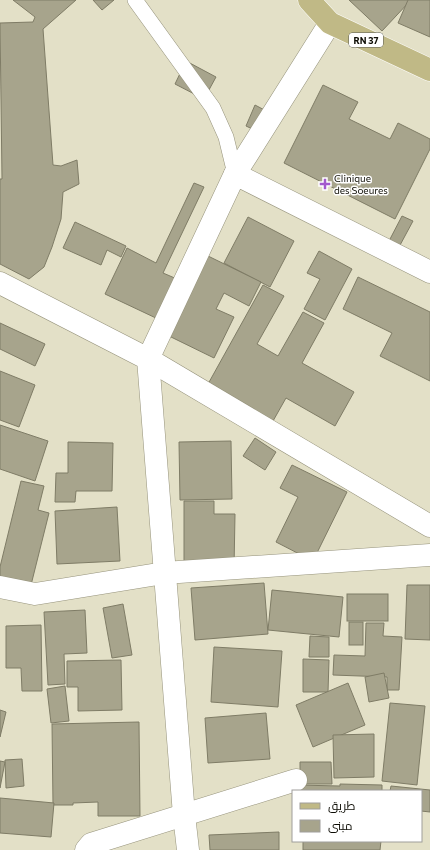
<svg xmlns="http://www.w3.org/2000/svg" width="430" height="850" font-family="Commissioner,Cairo,sans-serif">
<style>
.building{fill:#a7a48c;stroke:#7f7c66}
.lines{fill:none;stroke-linecap:round;stroke-linejoin:round}
.service-casing{stroke:#96937c;stroke-width:16}
.pedestrian-casing{stroke:#96937c;stroke-width:23}
.minor-casing{stroke:#96937c;stroke-width:23}
.primary-casing{stroke:#fff;stroke-width:23}
.service{stroke:#fff;stroke-width:15}
.pedestrian{stroke:#fff;stroke-width:22}
.minor{stroke:#fff;stroke-width:22}
.primary{stroke:#c0b986;stroke-width:22}
.poi-dot{fill:#a259cc;stroke:#fff;stroke-width:1.5}
.labels{text-anchor:middle;dominant-baseline:central;stroke-width:3;stroke-linejoin:round;paint-order:stroke}
.shield{fill:#fff;stroke:#565650;stroke-width:1}
.shield-label{font-size:9px;font-weight:bold;fill:#0e0d05}
.poi-label{font-size:10px;fill:#0e0d05;stroke:#fff;text-anchor:start}
</style>
<rect width="100%" height="100%" fill="#e3e0c7"/>
<g class="building">
<path d="M13 0H76L43 29 53 165 61 166 77 160 79 184 63 192 61 219 52 247 44 267 29 279 0 264V179H2L0 23 33 22 35 17Z"/>
<path d="M93 0H114L102 10Z"/>
<path d="M349 0H411L382 31Z"/>
<path d="M408 0H430V37L398 23Z"/>
<path d="M186 61 216 77 204 99 175 84Z"/>
<path d="M323 85 358 102 349 119 390 139 398 123 430 139V149L395 219 284 163Z"/>
<path d="M255 105 272 114 263 134 246 126Z"/>
<path d="M194 183 204 187 163 273 177 279 158 319 105 294 127 248 156 263Z"/>
<path d="M402 216 413 221 399 247 389 241Z"/>
<path d="M248 217 294 241 270 287 224 263Z"/>
<path d="M75 222 126 246 121 257 107 250 101 265 63 248Z"/>
<path d="M319 251 352 269 325 320 304 309 320 279 307 273Z"/>
<path d="M208 256 261 282 249 306 224 293 216 309 234 317 214 358 169 336Z"/>
<path d="M358 277 430 312V381L380 356 392 333 343 309Z"/>
<path d="M263 285 284 296 257 344 278 356 303 312 324 323 302 363 354 392 335 426 286 398 273 421 208 384Z"/>
<path d="M0 323 45 344 35 366 0 349Z"/>
<path d="M0 371 35 385 19 427 0 420Z"/>
<path d="M0 425 48 441 35 481 0 469Z"/>
<path d="M255 438 276 452 265 470 243 456Z"/>
<path d="M231 441 232 499 180 500 179 442Z"/>
<path d="M68 442 113 443 112 491H76L75 502H55L56 473H68Z"/>
<path d="M292 465 347 492 313 561 276 542 298 497 280 488Z"/>
<path d="M21 481 44 486 38 510 49 513 30 589 0 581V567Z"/>
<path d="M184 501H214V514H235L234 569H184Z"/>
<path d="M117 507 120 561 57 564 55 511Z"/>
<path d="M264 583 268 634 195 640 191 588Z"/>
<path d="M407 585H430V640L405 639Z"/>
<path d="M272 590 343 597 339 637 268 630Z"/>
<rect x="347" y="594" width="41" height="27"/>
<path d="M123 604 132 655 112 658 103 608Z"/>
<path d="M85 610 87 653 64 654 65 684 48 685 44 612Z"/>
<rect x="349" y="622" width="14" height="23"/>
<path d="M366 623H384L383 636 402 637 399 690H387V677L333 675 334 655 365 656Z"/>
<path d="M41 625 42 691H22L21 668H6V626Z"/>
<path d="M310 636 329 637V657H309Z"/>
<path d="M214 647 282 651 278 707 211 702Z"/>
<path d="M303 659 329 660 328 692H303Z"/>
<path d="M121 660 122 710 78 711V687H67V661Z"/>
<path d="M384 673 389 698 369 702 365 677Z"/>
<path d="M348 683 365 725 313 747 296 705Z"/>
<path d="M65 686 69 721 51 723 47 689Z"/>
<path d="M390 703 425 706 417 785 382 781Z"/>
<path d="M0 710 6 712 0 737Z"/>
<path d="M266 713 270 759 208 763 205 718Z"/>
<path d="M139 722 140 816H98V802L73 803V805H53L52 724Z"/>
<path d="M374 734V777L334 778 333 735Z"/>
<path d="M22 759 24 786 6 788 5 760Z"/>
<path d="M0 761 5 762 0 788Z"/>
<path d="M300 762H331L332 784H300Z"/>
<path d="M340 784 382 785V791H297V785L340 786Z"/>
<path d="M391 786 430 790V812L421 811V791H390Z"/>
<path d="M0 798 54 803 51 837 0 833Z"/>
<path d="M279 832V850H210L209 835Z"/>
<path d="M303 841H381L380 850H303Z"/>
</g>
<g class="lines">
<g class="service-casing">
<path id="service" d="M135 0 213 108 226 137 235 174"/>
</g>
<g class="pedestrian-casing">
<path id="pedestrian" d="M235 174 330 23"/>
</g>
<g class="minor-casing">
<g id="minor">
<path d="M430 272 235 174 148 359 430 526"/>
<path d="M0 283 148 359 184 815 188 850"/>
<path d="M0 587 35 594 164 573 430 555"/>
<path d="M86 850 91 844 296 780"/>
</g>
</g>
<g class="primary-casing">
<path id="primary" d="M309 0 330 23 430 70"/>
</g>
<use href="#service" class="service"/>
<use href="#pedestrian" class="pedestrian"/>
<use href="#minor" class="minor"/>
<use href="#primary" class="primary"/>
</g>
<path class="poi-dot" d="M323 178h4v4h4v4h-4v4h-4v-4h-4v-4h4z"/>
<g class="labels">
<rect class="shield" x="349" y="33" width="34" height="14" rx="3"/>
<g class="shield-label">
<text x="366" y="40">RN 37</text>
</g>
<g class="poi-label">
<text x="334" y="178">Clinique<tspan x="334" dy="12">des Soeures</tspan></text>
</g>
</g>
<rect x="292" y="790" width="130" height="52" fill="#ffffff" stroke="#9f9e9b"/>
<rect x="300" y="803" width="20" height="6" fill="#c0b986" stroke="#9f9e9b"/>
<text x="328" y="810" font-size="12" fill="#0e0d05">طريق</text>
<rect x="300" y="820" width="20" height="12" fill="#a7a48c" stroke="#9f9e9b"/>
<text x="328" y="830" font-size="12" fill="#0e0d05">مبنى</text>
</svg>
